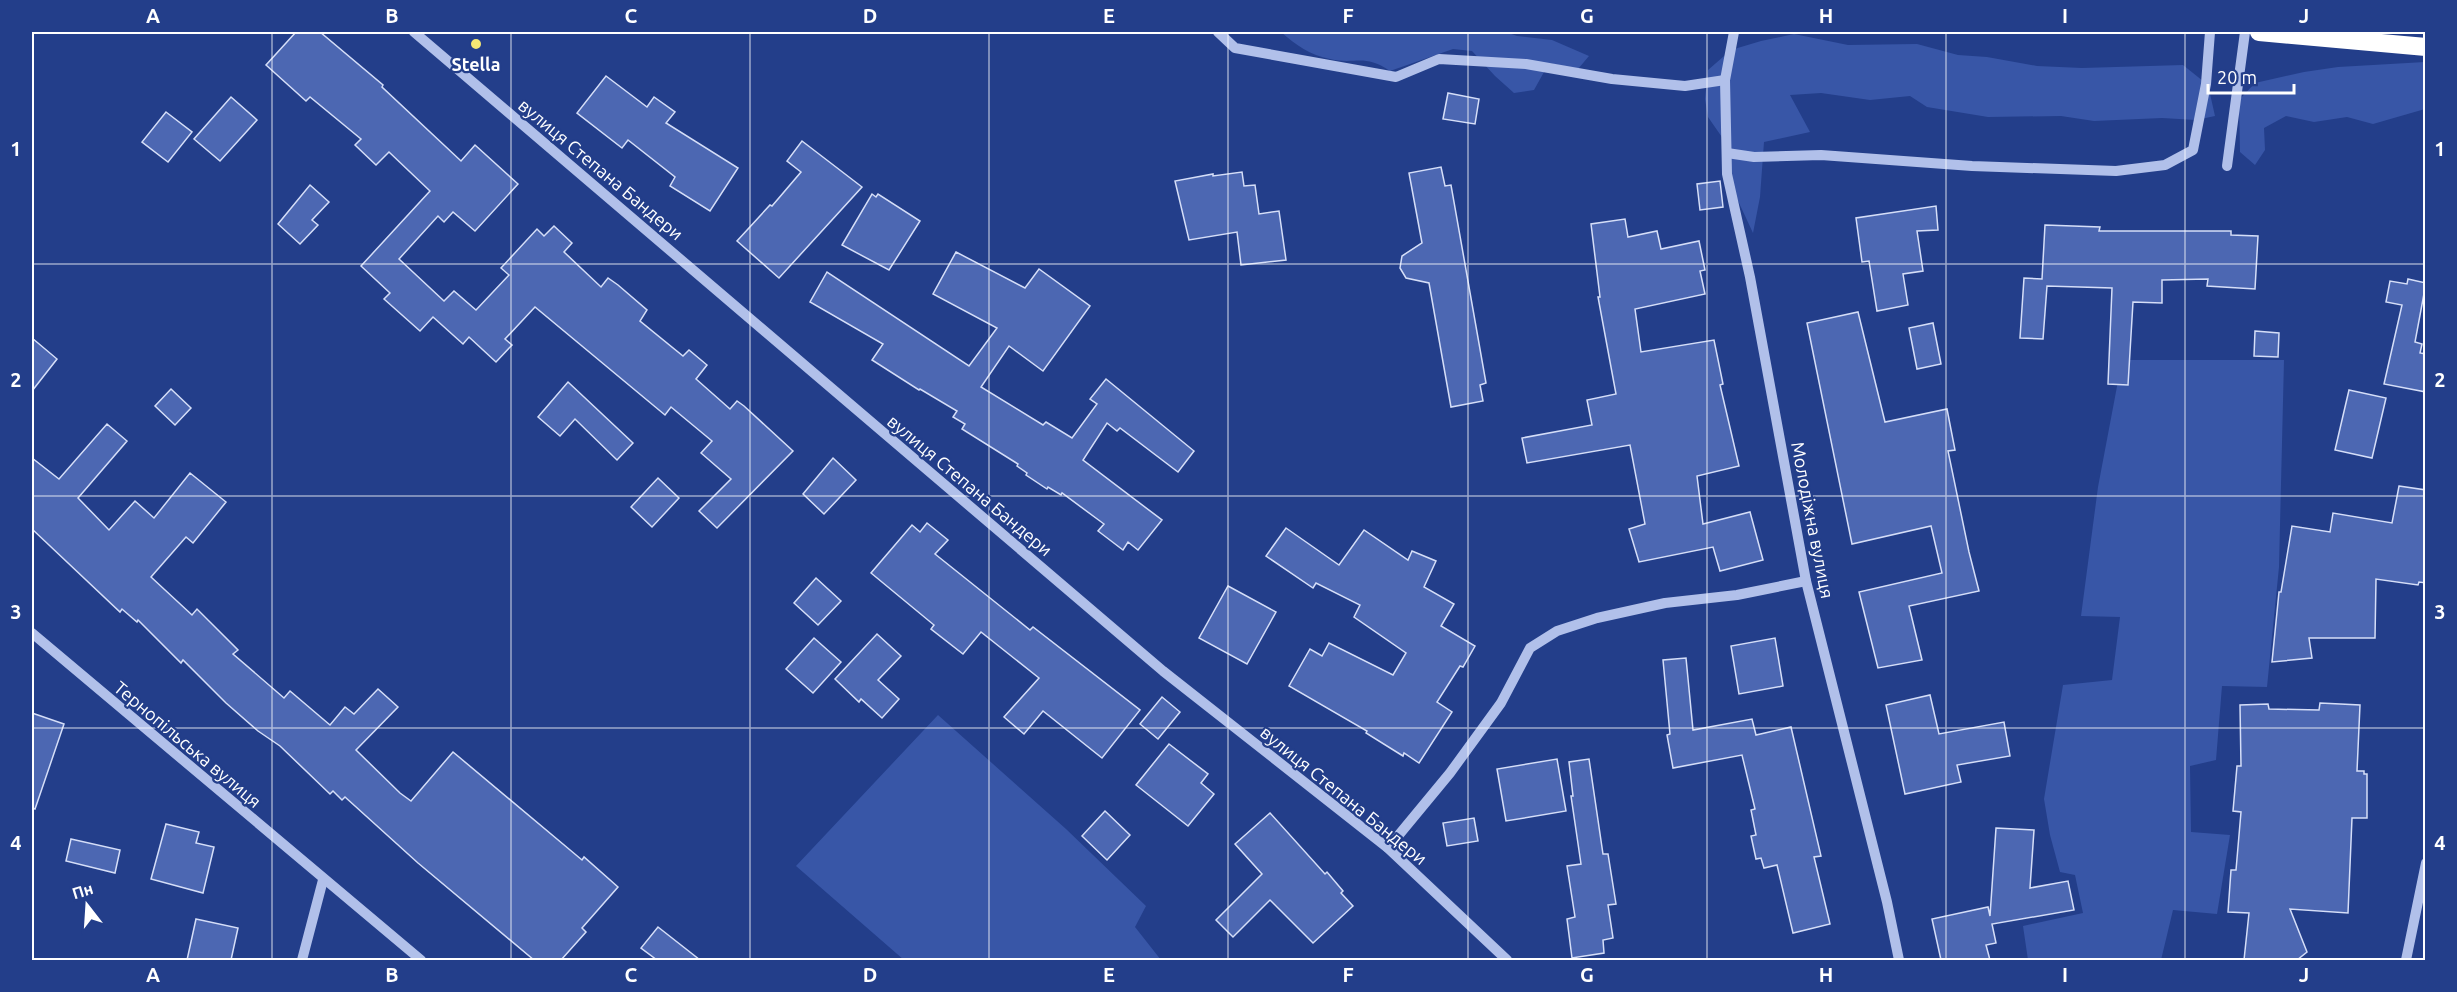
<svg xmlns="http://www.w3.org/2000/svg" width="2457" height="992" font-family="Ubuntu,sans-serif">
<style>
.green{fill:#3856a7}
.building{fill:#4c67b2;stroke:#d5def8;stroke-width:1.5}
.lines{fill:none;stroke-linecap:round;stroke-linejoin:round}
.minor{stroke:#b1c0ea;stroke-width:10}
.highway{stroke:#fff;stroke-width:18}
.grid{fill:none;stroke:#fff;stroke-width:1.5;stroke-opacity:0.55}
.poi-dot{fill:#f5e774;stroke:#233e8a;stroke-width:2}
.labels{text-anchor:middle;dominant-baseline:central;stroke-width:4.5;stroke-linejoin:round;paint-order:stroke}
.poi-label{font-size:18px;font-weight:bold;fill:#fff;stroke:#233e8a}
.street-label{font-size:18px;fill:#fff;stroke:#233e8a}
.neatline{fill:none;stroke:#fff;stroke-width:2}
.grid-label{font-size:20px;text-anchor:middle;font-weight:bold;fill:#fff}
</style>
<rect width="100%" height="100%" fill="#233e8a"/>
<g class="green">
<path d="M1281 32H1506L1517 36 1552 40 1589 56 1578 69 1549 63 1534 90 1514 93 1495 76 1472 51 1453 49 1390 71C1364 53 1356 65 1330 59 1310 55 1296 45 1281 32Z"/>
<path d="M1794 34 1848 45 1917 44 1958 55 1987 57 2037 66 2082 68 2183 65 2208 85 2215 116 2196 120 2162 118 2094 121 2061 116 1988 117 1927 107 1910 96 1870 100 1821 93 1790 95 1810 132 1764 142 1760 197 1753 233 1726 175V143L1708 117 1705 99 1708 70 1731 50 1761 41Z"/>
<path d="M2425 62V109L2373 124 2347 117 2314 122 2286 116 2264 128 2265 150 2255 165 2240 152 2239 100 2255 83 2304 72 2338 67Z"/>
<path d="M2122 360H2284L2279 567 2267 687 2222 686 2216 760 2190 766 2191 832 2230 835 2217 914 2173 910 2161 960H2028L2023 926 2083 913 2075 875 2060 872 2050 835 2044 799 2063 685 2112 680 2120 617 2081 616 2098 487Z"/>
<path d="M938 715 1066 829 1146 906 1135 927 1161 960H904L796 866Z"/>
</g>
<g class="building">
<path d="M296 32H320L383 85 382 87 461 161 475 145 518 184 475 231 453 212 444 222 438 216 399 259 444 301 454 291 476 310 509 275 501 268 537 229 544 236 554 226 572 243 564 252 601 287 608 278 618 285 647 310 640 321 683 356 689 350 707 365 696 379 730 409 737 401 744 406 793 451 717 528 699 511 731 479 701 453 712 441 671 407 665 415 535 307 505 339 512 345 496 362 469 337 463 344 433 317 420 331 384 299 390 293 361 266 430 191 389 152 376 165 355 145 361 139 310 97 306 101 266 65Z"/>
<path d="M606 76 647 107 654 97 675 112 666 123 738 168 710 211 670 186 675 177 628 140 622 148 577 113Z"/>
<path d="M1448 93 1479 99 1475 124 1443 119Z"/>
<path d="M231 97 257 120 220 161 194 139Z"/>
<path d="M166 112 192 132 168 162 142 142Z"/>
<path d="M802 141 862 187 779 278 737 241 770 205 772 206 801 172 787 161Z"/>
<path d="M1441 167 1445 186 1451 185 1486 383 1480 385 1483 401 1451 407 1429 283 1406 278 1400 268 1402 256 1422 243 1409 173Z"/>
<path d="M1242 172 1244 186 1255 185 1259 214 1279 211 1286 260 1241 265 1237 232 1189 240 1175 181 1213 174V176Z"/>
<path d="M1720 181 1723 207 1700 210 1697 184Z"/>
<path d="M310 185 329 202 312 220 318 225 300 244 278 224Z"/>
<path d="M872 194 876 197 878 194 920 221 889 270 842 245Z"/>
<path d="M1936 206 1938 230 1917 231 1923 271 1903 274 1908 305 1877 311 1869 261 1862 262 1856 218Z"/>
<path d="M1625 219 1628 237 1657 231 1661 249 1699 241 1705 270 1700 271 1705 294 1635 309 1641 352 1714 340 1723 384 1720 385 1739 466 1697 476 1703 524 1750 512 1763 560 1720 571 1713 547 1639 562 1629 529 1645 524 1630 445 1527 463 1522 438 1592 425 1587 400 1616 394 1598 297H1600L1591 224Z"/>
<path d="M2045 225 2100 227 2099 231H2231V235L2258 236 2255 289 2207 286 2208 279 2162 280V303L2133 302 2128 385 2108 384 2112 288 2047 286 2043 339 2020 338 2024 278 2042 279Z"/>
<path d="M956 252 1025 288 1039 269 1090 306 1043 371 1009 346 981 387 1043 425 1046 422 1072 438 1097 404 1090 399 1106 379 1194 451 1178 472 1120 428 1117 431 1107 423 1083 460 1162 520 1138 550 1128 542 1123 550 1098 531 1104 524 1062 493 1061 495 1048 487 1047 489 1026 475 1027 473 1017 466 1018 464 962 429 965 424 953 417 957 411 920 389 919 390 872 360 883 344 810 302 827 272 969 366 997 328 933 294Z"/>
<path d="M2408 279 2426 283 2415 342 2422 344 2420 353 2426 354V392L2384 384 2402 305 2386 302 2390 281 2407 284Z"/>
<path d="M1858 312 1885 422 1947 409 1955 450 1948 451 1969 552 1979 591 1909 606 1922 660 1878 668 1859 592 1942 573 1931 526 1852 544 1807 323Z"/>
<path d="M1933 323 1941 364 1917 369 1909 328Z"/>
<path d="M2255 331 2279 333 2278 357 2254 356Z"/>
<path d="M32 338 57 359 32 391Z"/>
<path d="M568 382 633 443 617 460 575 419 560 436 538 417Z"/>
<path d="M171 389 191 408 175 425 155 406Z"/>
<path d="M2349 390 2386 398 2372 458 2335 450Z"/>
<path d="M107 424 127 441 78 498 109 530 135 501 154 518 190 473 226 502 193 543 186 537 151 577 192 615 197 609 238 650 233 654 284 698 290 691 330 725 345 707 354 714 378 689 398 707 356 750 400 793 411 801 453 752 582 860 584 857 618 887 582 928 586 932 561 960H534L418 863 345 797 342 800 333 791 330 794 280 746 258 731 226 703 183 660 181 663 138 620 137 622 122 609 120 612 32 529V458L59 479Z"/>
<path d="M833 458 856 480 824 514 803 494Z"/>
<path d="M658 478 679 498 652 527 631 507Z"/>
<path d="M2399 486 2426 490V583L2419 582 2418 585 2376 579 2375 638H2309L2312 658 2272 662 2279 592H2281L2292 526 2330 532 2333 513 2392 523Z"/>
<path d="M927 523 948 540 935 554 1030 630 1033 627 1140 710 1102 758 1043 711 1024 734 1004 717 1039 678 981 632 963 654 931 629 934 625 871 573 912 525 920 532Z"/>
<path d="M1286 528 1339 565 1364 530 1408 560 1412 551 1436 561 1424 587 1454 604 1441 626 1475 646 1463 667 1460 666 1437 702 1452 712 1419 763 1404 753 1403 756 1366 733 1367 731 1289 686 1310 649 1322 656 1329 643 1393 675 1406 653 1354 617 1360 605 1316 583 1313 588 1266 556Z"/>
<path d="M816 578 841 601 818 625 794 603Z"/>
<path d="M1228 586 1276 612 1247 664 1199 638Z"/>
<path d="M877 634 901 656 878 680 899 699 882 718 861 699 859 702 835 679Z"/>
<path d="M814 638 841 662 813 693 786 669Z"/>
<path d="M1775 638 1783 686 1739 694 1731 646Z"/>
<path d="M1686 658 1693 730 1752 719 1756 735 1791 727 1821 856 1814 857 1830 924 1793 933 1777 865 1764 868 1761 858 1756 859 1751 836 1756 835 1751 810 1755 809 1742 755 1673 768 1667 735 1670 734 1663 660Z"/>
<path d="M1930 695 1939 734 2004 722 2010 756 1957 765 1961 782 1905 794 1886 705Z"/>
<path d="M1162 697 1180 712 1158 739 1140 724Z"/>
<path d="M2320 703 2360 705 2357 771H2364V774H2367V818H2352L2348 913 2290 909 2307 952 2297 960H2244L2249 913 2228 912 2231 870H2236L2241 812 2233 811 2237 766H2241L2240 705 2268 704 2269 709 2319 710Z"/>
<path d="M32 713 64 724 35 809 32 808Z"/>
<path d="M1169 744 1208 774 1201 783 1214 794 1188 826 1136 785Z"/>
<path d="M1557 759 1566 811 1506 821 1497 769Z"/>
<path d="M1589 759 1603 854H1608L1616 904 1608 905 1613 938 1603 940 1604 953 1572 958 1567 919 1575 917 1567 866 1581 864 1571 796H1573L1569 762Z"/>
<path d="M1105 811 1130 835 1107 860 1082 836Z"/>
<path d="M1270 813 1325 874 1327 872 1343 891 1341 893 1353 906 1313 943 1270 900 1233 937 1216 920 1262 874 1235 844Z"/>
<path d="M1474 818 1478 841 1447 846 1443 823Z"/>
<path d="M166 824 199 832 196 843 214 847 203 893 151 879Z"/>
<path d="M1996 828 2034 830 2030 888 2068 881 2074 910 1992 924 1996 943 1986 945 1990 960H1941L1932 919 1988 907 1990 916Z"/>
<path d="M71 839 120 850 115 873 66 861Z"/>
<path d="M196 919 238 928 231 960H187Z"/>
<path d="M658 927 700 960H657L641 948Z"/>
</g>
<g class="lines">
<g class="minor">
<path d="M414 32 1163 671 1388 848 1507 960"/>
<path d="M1218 32 1235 48 1396 77 1439 59 1526 64 1612 79 1685 86 1725 80"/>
<path d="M1734 32 1725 80 1727 174 1750 277 1806 581 1887 902 1899 960"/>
<path d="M1727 153 1754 157 1821 155 1972 166 2116 171 2165 165 2193 150 2206 84 2210 32"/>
<path d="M2227 166 2245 32"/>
<path d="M32 633 421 960"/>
<path d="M1388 848 1450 773 1501 703 1530 648 1557 631 1597 618 1665 603 1737 595 1806 581"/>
<path d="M302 960 323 880"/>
<path d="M2406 960 2426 863"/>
</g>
<path class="highway" d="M2259 32 2426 47"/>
</g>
<path class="grid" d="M272 32V960M511 32V960M750 32V960M989 32V960M1228 32V960M1468 32V960M1707 32V960M1946 32V960M2185 32V960M32 264H2426M32 496H2426M32 728H2426"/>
<circle class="poi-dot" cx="476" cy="44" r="6"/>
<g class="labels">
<g class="poi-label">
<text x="476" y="64">Stella</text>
</g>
<g class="street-label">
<text transform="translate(601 169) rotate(40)">вулиця Степана Бандери</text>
<text transform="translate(970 485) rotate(40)">вулиця Степана Бандери</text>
<text transform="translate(1813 520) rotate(79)">Молодіжна вулиця</text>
<text transform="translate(188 744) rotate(40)">Тернопільська вулиця</text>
<text transform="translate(1344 795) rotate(39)">вулиця Степана Бандери</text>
</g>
</g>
<rect width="2457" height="992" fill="none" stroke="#233e8a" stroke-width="66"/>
<g transform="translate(87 905) rotate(343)" stroke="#233e8a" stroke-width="4.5" paint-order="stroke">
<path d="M0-4.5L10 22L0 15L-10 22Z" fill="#ffffff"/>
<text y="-9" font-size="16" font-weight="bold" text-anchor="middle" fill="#ffffff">Пн</text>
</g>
<path d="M2208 84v9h86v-9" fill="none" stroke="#ffffff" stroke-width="3"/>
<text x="2217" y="84" font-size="18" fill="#ffffff" stroke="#233e8a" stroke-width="4.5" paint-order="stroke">20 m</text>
<rect x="33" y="33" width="2391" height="926" class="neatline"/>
<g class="grid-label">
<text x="153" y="23">A</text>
<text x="392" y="23">B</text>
<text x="631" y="23">C</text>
<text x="870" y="23">D</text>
<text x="1109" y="23">E</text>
<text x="1348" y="23">F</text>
<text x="1587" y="23">G</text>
<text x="1826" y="23">H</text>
<text x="2065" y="23">I</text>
<text x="2304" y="23">J</text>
<text x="16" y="156">1</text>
<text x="2440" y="156">1</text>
<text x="16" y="387">2</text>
<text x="2440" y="387">2</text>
<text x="16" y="619">3</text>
<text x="2440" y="619">3</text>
<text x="16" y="850">4</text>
<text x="2440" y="850">4</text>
<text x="153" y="982">A</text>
<text x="392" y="982">B</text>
<text x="631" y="982">C</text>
<text x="870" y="982">D</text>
<text x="1109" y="982">E</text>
<text x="1348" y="982">F</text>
<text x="1587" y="982">G</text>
<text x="1826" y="982">H</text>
<text x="2065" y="982">I</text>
<text x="2304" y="982">J</text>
</g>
</svg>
